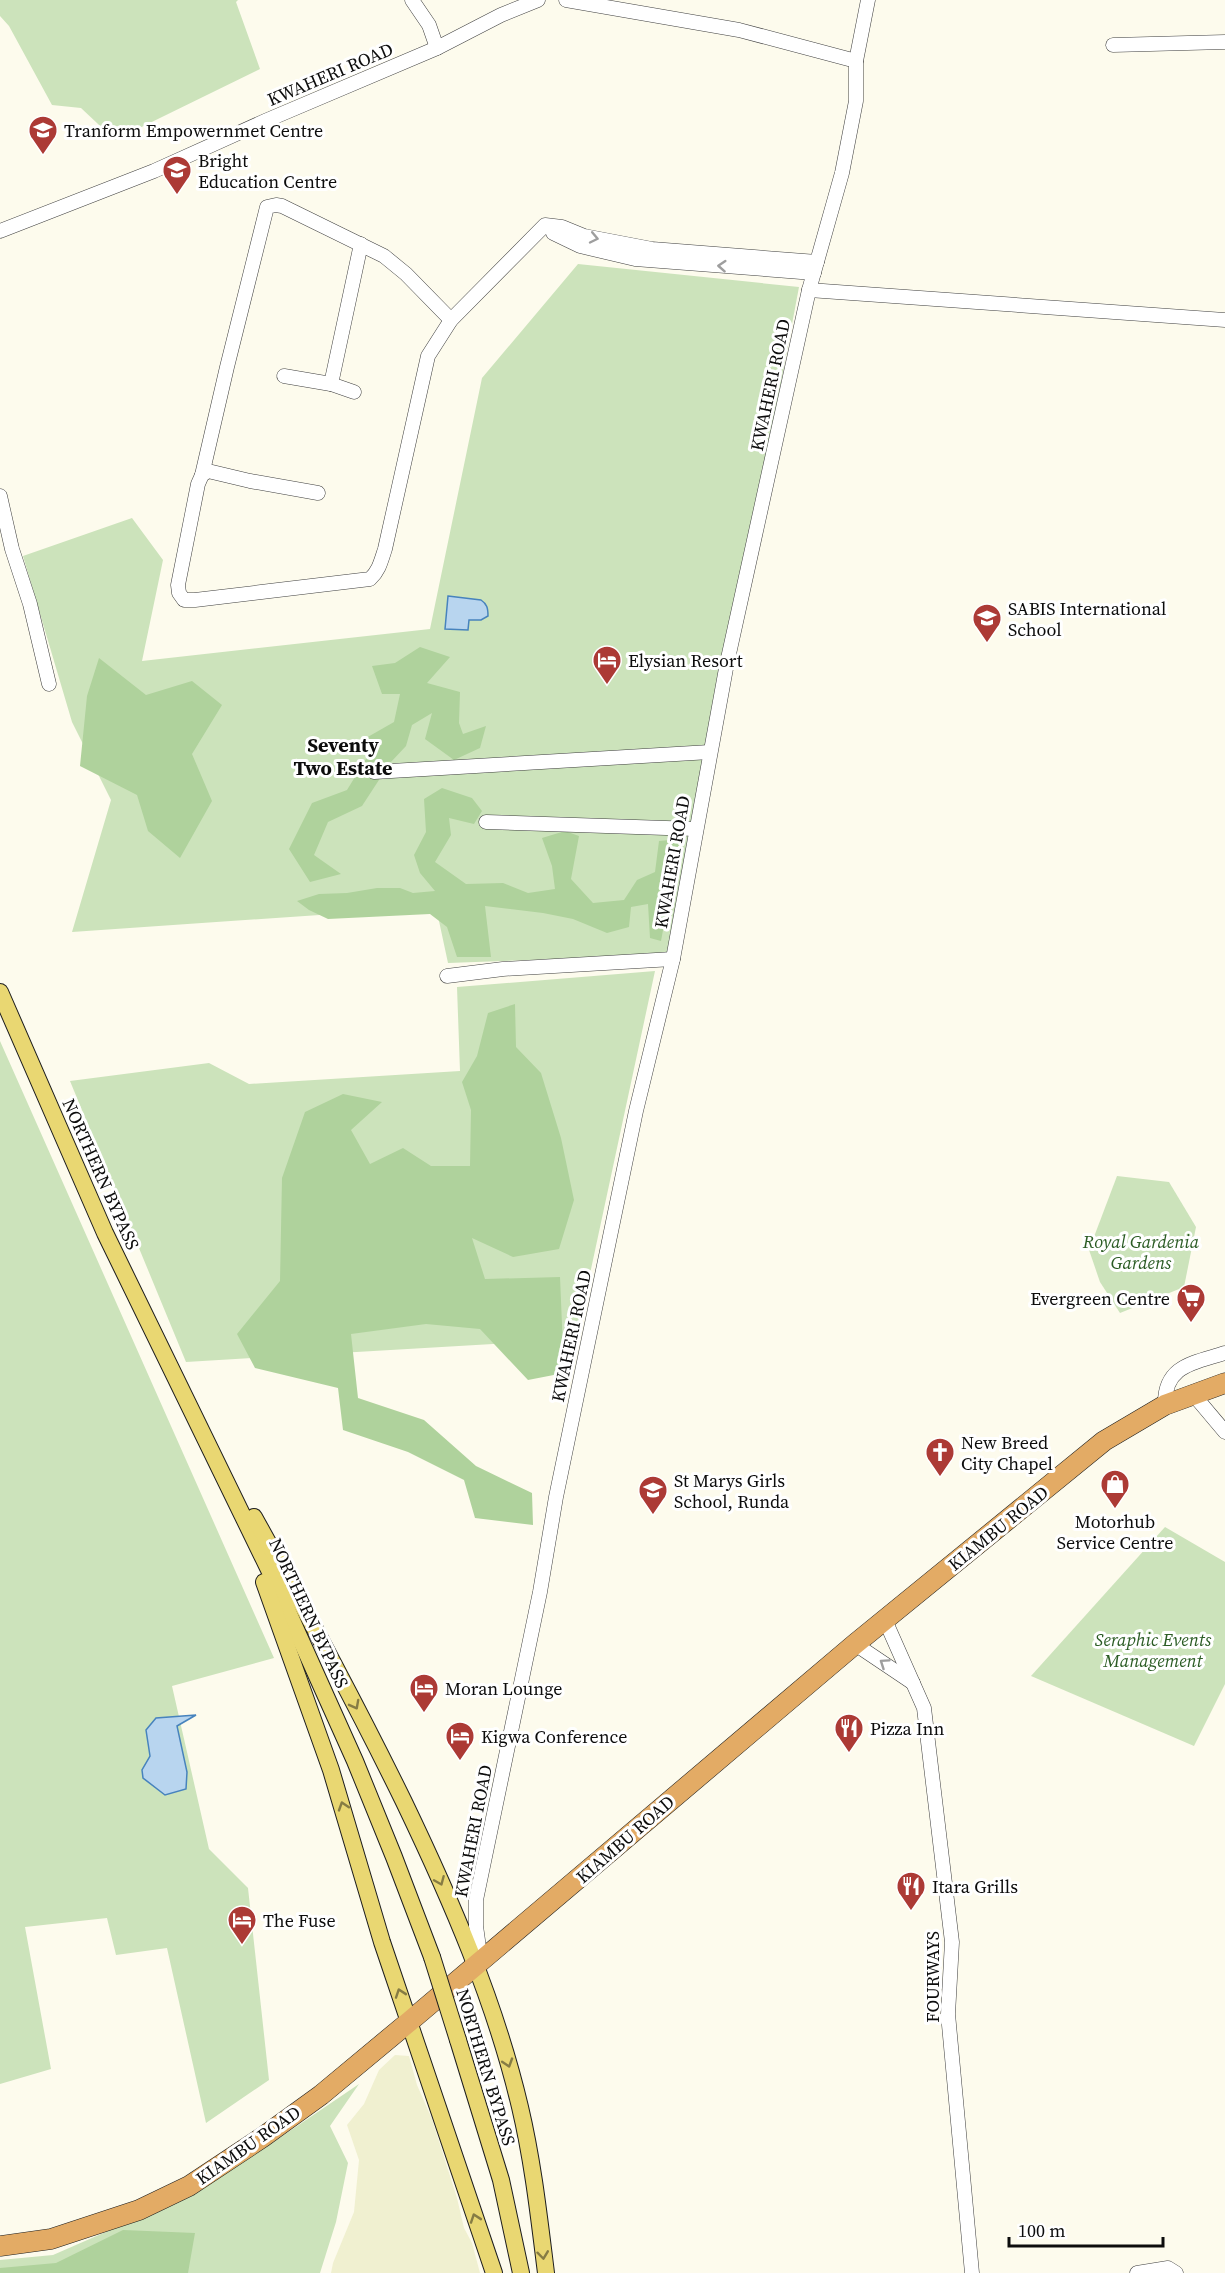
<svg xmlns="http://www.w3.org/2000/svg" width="1225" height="2273" font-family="'Source Serif 4',serif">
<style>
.farmland{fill:#f0f0d0}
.green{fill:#cce3bb}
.forest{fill:#afd29c}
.water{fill:#b8d5ef;stroke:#4783bd;stroke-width:1.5}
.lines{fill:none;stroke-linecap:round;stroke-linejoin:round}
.minor-casing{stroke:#3f3f3f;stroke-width:15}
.major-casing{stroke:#1d1d1d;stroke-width:18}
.highway-casing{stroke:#1d1d1d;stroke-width:21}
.minor{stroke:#fff;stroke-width:14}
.major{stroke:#e9d772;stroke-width:16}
.highway{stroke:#e3ab65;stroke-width:20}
.major-bridge-casing{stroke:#1d1d1d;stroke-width:18;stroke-linecap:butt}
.major-bridge{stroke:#e9d772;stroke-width:16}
.oneway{stroke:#9e9e9e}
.oneway2{stroke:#867c44}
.labels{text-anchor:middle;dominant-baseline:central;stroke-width:6;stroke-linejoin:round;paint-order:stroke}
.street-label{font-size:18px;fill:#0c0c0c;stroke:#fff}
.poi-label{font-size:18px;fill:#0c0c0c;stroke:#fff;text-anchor:start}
.park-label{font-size:18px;font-style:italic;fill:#2b5c24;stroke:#fff}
.neighbourhood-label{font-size:20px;font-weight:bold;fill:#0c0c0c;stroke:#fff}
</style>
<rect width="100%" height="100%" fill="#fdfbed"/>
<path class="farmland" d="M395 2055 409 2056 417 2085 432 2119 457 2198 464 2228 472 2243 480 2273H331L333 2263 354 2212 359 2160 347 2125 364 2104 379 2070Z"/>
<g class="green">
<path d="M0 0H238L236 2 260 69 115 140 81 108 52 105 9 26 0 16Z"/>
<path d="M578 264 799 287 780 388 724 650 670 955 448 963 436 907 72 932 111 800 72 722 23 556 132 518 163 560 142 661 430 629 482 378Z"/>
<path d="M655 971 576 1339 186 1362 70 1081 209 1063 249 1084 460 1071 457 987Z"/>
<path d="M0 1041 274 1658 172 1686 209 1849 248 1888 269 2080 206 2123 167 1948 116 1955 107 1918 25 1927 51 2069 0 2084Z"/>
<path d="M1117 1176 1169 1182 1196 1227 1184 1287 1120 1313 1100 1282 1089 1250Z"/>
<path d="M1165 1527 1225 1562V1684L1194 1746 1031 1676Z"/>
<path d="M359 2084 330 2126 348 2163 336 2222 320 2273H0V2260L53 2255 124 2224 275 2141Z"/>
</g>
<g class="forest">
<path d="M420 647 450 657 427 683 460 692 459 723 463 734 486 726 480 748 454 760 425 739 432 713 412 725 406 746 390 763 362 806 328 822 314 855 341 874 310 882 289 849 312 803 347 790 366 759V738L394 722 400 694H382L372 666 395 663Z"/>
<path d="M99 658 146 695 192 681 222 705 192 754 212 801 180 858 148 831 137 795 80 766 87 696Z"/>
<path d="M442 788 472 798 482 811 474 824 449 818 451 835 435 862 466 884 503 883 528 893 555 889 552 866 542 838 565 831 579 836 571 879 593 903 624 900 637 880 655 872 659 841 680 839 661 941 650 938 648 904 631 907 629 927 607 933 573 919 543 913 485 906 491 957H457L447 927 430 914 328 919 309 910 297 901 319 894 347 893 377 888H400L413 893 435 891 420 873 414 855 426 832 424 799Z"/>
<path d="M515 1004 516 1047 541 1073 561 1138 574 1200 559 1249 513 1257 472 1238 485 1279 560 1277 564 1373 528 1380 480 1329 426 1324 351 1334 358 1398 424 1420 476 1466 532 1493 533 1525 475 1518 464 1480 408 1452 343 1430 338 1388 255 1368 237 1334 280 1281 282 1178 305 1112 343 1094 382 1102 351 1130 370 1164 403 1148 431 1166H470L471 1110 462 1082 477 1056 488 1013Z"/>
<path d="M123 2230 195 2233 188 2273H0V2268L56 2263Z"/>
</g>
<g class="water">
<path d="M448 596 481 600C487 604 488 608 488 616L481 620H469L468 630 445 629Z"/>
<path d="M196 1715 177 1726 187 1772 186 1789 165 1795 143 1778 142 1770 150 1756 146 1730 156 1718Z"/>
</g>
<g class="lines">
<g class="minor-casing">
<g id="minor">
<path d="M412 0 429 25 437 48"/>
<path d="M566 0 739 30 856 61"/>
<path d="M1113 45 1225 42"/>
<path d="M0 231 154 171 265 121 437 48 501 15 538 0"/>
<path d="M553 233 580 246 635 259 814 273"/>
<path d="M809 290 1225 320"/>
<path d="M284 376 331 384"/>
<path d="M354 392 331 384 361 244"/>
<path d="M202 475 227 367 267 207 276 205 282 206 384 256 406 274 451 320"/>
<path d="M318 493 250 481 208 471 202 475 198 484 178 585 179 593 184 600H195L370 579C379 571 381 561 385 549L428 356 451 320 545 225 562 227 584 236 652 249 817 262"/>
<path d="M0 496 12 549 30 604 49 684"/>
<path d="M374 772 710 752"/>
<path d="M486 822 696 829"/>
<path d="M447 976 503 969 673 959"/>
<path d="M1193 1394 1225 1432"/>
<path d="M1165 1405C1164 1365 1194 1363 1225 1353"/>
<path d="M885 1620 924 1708 952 1942 948 2014 972 2273"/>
<path d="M855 1644 913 1683"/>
<path d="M481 1962 476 1926V1900L540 1592 556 1497 636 1111 673 959 727 663 809 290 842 173 856 101V61L868 0"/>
<path d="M1137 2273 1168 2268 1176 2273"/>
</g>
</g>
<g class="major-casing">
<g id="major">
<path d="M0 992 105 1233 272 1576 355 1761 394 1857 432 1957"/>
<path d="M254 1517C306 1611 357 1706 404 1802 451 1900 495 2001 520 2107 533 2162 539 2217 546 2273"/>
<path d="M264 1582 331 1770 382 1942 494 2273"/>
<path d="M458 2040 501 2180 521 2273"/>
</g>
</g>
<g class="highway-casing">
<path id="highway" d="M0 2246 51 2239 139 2210 189 2186 263 2137 321 2095 410 2021 855 1644 1104 1441 1165 1405 1225 1383"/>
</g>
<use href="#minor" class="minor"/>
<use href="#major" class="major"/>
<use href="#highway" class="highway"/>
<g class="major-bridge-casing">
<path id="major-bridge" d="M432 1957 458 2040"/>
</g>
<use href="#major-bridge" class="major-bridge"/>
</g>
<defs><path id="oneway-chevron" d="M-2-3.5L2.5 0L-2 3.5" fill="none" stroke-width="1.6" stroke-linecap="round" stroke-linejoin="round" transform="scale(1.5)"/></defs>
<g class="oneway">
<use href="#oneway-chevron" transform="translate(594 238) rotate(12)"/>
<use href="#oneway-chevron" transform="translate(722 266) rotate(-176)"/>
<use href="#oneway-chevron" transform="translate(884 1663) rotate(-146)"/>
</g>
<g class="oneway2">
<use href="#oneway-chevron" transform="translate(355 1705) rotate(62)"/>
<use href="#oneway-chevron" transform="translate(343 1806) rotate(-108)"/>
<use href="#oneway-chevron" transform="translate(440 1881) rotate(67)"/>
<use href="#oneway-chevron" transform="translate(400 1993) rotate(-109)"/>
<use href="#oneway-chevron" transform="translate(508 2063) rotate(72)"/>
<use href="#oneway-chevron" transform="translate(475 2218) rotate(-109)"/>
<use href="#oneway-chevron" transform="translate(543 2255) rotate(83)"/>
</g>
<defs>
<g id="school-pin" transform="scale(1.5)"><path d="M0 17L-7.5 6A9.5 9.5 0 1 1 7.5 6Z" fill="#ac3a35" stroke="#fff"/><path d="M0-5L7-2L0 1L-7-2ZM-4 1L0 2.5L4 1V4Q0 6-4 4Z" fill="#fff"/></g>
<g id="hotel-pin" transform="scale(1.5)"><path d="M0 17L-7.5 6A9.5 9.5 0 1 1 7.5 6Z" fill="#ac3a35" stroke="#fff"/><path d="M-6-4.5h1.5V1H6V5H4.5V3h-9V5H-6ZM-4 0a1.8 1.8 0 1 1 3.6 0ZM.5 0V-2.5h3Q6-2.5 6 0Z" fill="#fff"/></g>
<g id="supermarket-pin" transform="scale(1.5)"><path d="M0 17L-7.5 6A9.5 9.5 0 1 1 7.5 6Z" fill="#ac3a35" stroke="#fff"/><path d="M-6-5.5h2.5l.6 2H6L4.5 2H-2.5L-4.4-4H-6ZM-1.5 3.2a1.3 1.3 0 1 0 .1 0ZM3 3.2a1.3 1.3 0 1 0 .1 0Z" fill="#fff"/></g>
<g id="church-pin" transform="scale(1.5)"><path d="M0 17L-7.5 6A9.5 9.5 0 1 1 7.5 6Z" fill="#ac3a35" stroke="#fff"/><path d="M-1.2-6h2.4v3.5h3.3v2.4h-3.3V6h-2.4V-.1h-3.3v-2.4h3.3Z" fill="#fff"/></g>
<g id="shop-pin" transform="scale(1.5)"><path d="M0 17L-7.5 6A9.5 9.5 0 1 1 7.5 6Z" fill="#ac3a35" stroke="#fff"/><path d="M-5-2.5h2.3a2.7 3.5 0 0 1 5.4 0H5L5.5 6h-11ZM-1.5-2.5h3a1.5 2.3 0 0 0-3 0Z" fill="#fff"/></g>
<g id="restaurant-pin" transform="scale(1.5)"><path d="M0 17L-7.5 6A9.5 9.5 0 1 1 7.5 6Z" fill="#ac3a35" stroke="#fff"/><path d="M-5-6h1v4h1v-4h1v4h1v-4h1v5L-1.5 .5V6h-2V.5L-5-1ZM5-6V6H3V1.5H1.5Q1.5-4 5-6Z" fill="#fff"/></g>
</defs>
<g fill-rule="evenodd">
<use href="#school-pin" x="43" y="130"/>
<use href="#school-pin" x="177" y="170"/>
<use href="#school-pin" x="987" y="618"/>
<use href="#hotel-pin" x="607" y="660"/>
<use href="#supermarket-pin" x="1191" y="1298"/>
<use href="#church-pin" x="940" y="1452"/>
<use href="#shop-pin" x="1115" y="1484"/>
<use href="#school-pin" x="653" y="1490"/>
<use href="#hotel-pin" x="424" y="1688"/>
<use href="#restaurant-pin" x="849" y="1728"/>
<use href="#hotel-pin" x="460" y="1736"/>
<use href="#restaurant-pin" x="911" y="1886"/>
<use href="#hotel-pin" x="242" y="1920"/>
</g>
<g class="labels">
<g class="street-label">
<text transform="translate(330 74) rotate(-23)">KWAHERI ROAD</text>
<text transform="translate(770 385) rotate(-78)">KWAHERI ROAD</text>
<text transform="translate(672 862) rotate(-80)">KWAHERI ROAD</text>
<text transform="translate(101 1174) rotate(66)">NORTHERN BYPASS</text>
<text transform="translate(571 1336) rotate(-78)">KWAHERI ROAD</text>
<text transform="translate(998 1528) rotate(-39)">KIAMBU ROAD</text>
<text transform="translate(309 1613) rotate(65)">NORTHERN BYPASS</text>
<text transform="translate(473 1831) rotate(-79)">KWAHERI ROAD</text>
<text transform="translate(625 1839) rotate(-41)">KIAMBU ROAD</text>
<text transform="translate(932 1977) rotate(-90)">FOURWAYS</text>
<text transform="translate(486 2067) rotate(73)">NORTHERN BYPASS</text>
<text transform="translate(248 2145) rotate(-35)">KIAMBU ROAD</text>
</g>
<g class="poi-label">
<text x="64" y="130">Tranform Empowernmet Centre</text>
<text x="198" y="160">Bright<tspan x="198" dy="21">Education Centre</tspan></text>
<text x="1008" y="608">SABIS International<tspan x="1008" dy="21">School</tspan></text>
<text x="628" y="660">Elysian Resort</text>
<text x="1170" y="1298" text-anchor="end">Evergreen Centre</text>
<text x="961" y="1442">New Breed<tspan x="961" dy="21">City Chapel</tspan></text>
<text x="674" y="1480">St Marys Girls<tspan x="674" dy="21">School, Runda</tspan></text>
<text x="1115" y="1521" text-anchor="middle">Motorhub<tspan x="1115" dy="21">Service Centre</tspan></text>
<text x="445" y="1688">Moran Lounge</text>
<text x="870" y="1728">Pizza Inn</text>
<text x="481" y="1736">Kigwa Conference</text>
<text x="932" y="1886">Itara Grills</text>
<text x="263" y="1920">The Fuse</text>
</g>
<g class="park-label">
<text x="1141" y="1241">Royal Gardenia<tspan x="1141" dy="21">Gardens</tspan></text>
<text x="1153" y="1639">Seraphic Events<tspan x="1153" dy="21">Management</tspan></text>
</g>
<g class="neighbourhood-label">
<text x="343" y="745">Seventy<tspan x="343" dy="23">Two Estate</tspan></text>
</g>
</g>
<path d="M1009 2237v9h154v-9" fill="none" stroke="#0c0c0c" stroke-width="3"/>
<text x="1018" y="2237" font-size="18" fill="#0c0c0c" stroke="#ffffff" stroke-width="4.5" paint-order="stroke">100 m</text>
</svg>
